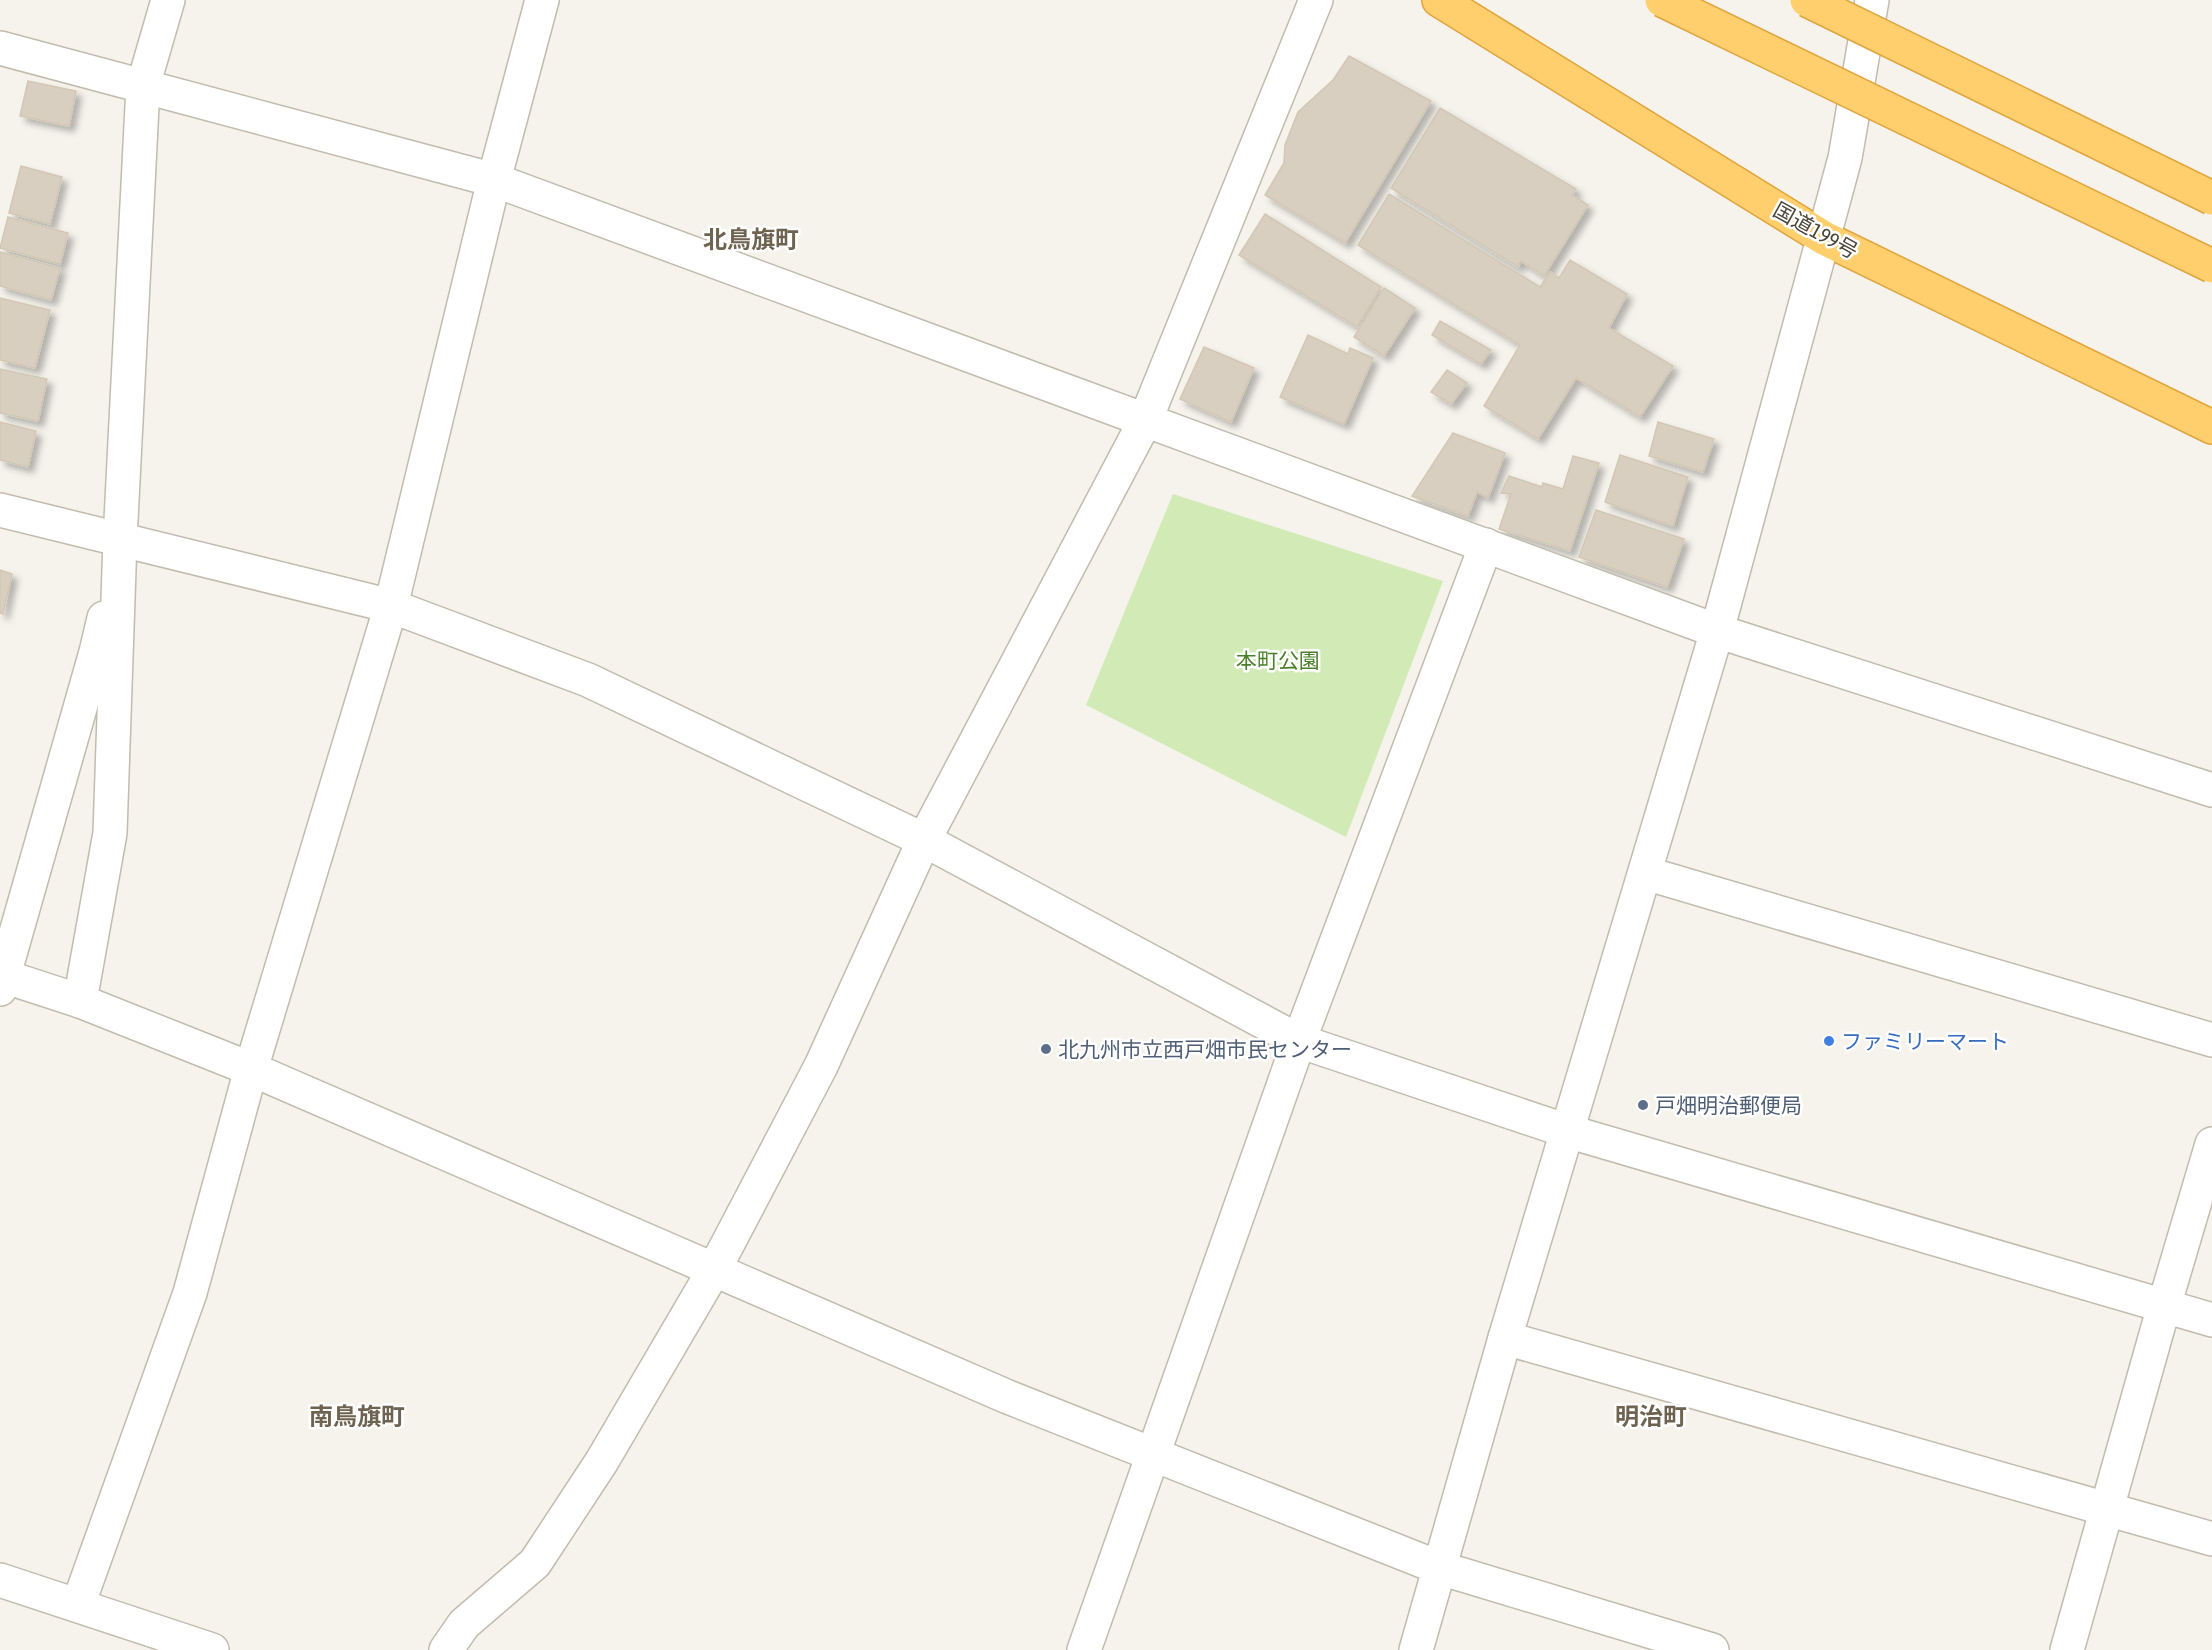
<svg xmlns="http://www.w3.org/2000/svg" width="2212" height="1650" font-family="'Asap Condensed','Noto Sans JP',sans-serif">
<style>
.park{fill:#d2eab5}
.building{fill:#d8cfc1;stroke:#d3c7b4;stroke-width:1.5;filter:url(#shadow)}
.lines{fill:none;stroke-linecap:round;stroke-linejoin:round}
.minor-casing{stroke:#c2bbae;stroke-width:36}
.highway-casing{stroke:#e0a43c;stroke-width:36}
.minor{stroke:#fff;stroke-width:33}
.highway{stroke:#ffcf6e;stroke-width:33}
.highway-bridge-casing{stroke:#e0a43c;stroke-width:36;stroke-linecap:butt}
.highway-bridge{stroke:#ffcf6e;stroke-width:33}
.shop-dot{fill:#3f7fe0;stroke:#fff;stroke-width:2}
.service-dot{fill:#5c6f8a;stroke:#fff;stroke-width:2}
.labels{text-anchor:middle;dominant-baseline:central;stroke-width:5;stroke-linejoin:round;paint-order:stroke}
.street-label{font-size:21px;fill:#4b4439;stroke:#fff}
.park-label{font-size:21px;fill:#4a7f2a;stroke:#fff}
.shop-label{font-size:21px;fill:#366cbe;stroke:#fff;text-anchor:start}
.service-label{font-size:21px;fill:#4e5e75;stroke:#fff;text-anchor:start}
.quarter-label{font-size:24px;font-weight:bold;fill:#6e6250;stroke:#fff}
</style>
<defs>
<filter id="shadow"><feDropShadow dx="5.5" dy="5.5" stdDeviation="3" flood-color="#0004"/></filter>
</defs>
<rect width="100%" height="100%" fill="#f6f3ec"/>
<path class="park" d="M1173 494 1443 581 1346 837 1086 705Z"/>
<g class="building">
<path d="M1349 56 1431 101 1345 243 1265 195 1284 163 1285 145 1298 112 1333 80Z"/>
<path d="M28 81 76 91 69 126 20 116Z"/>
<path d="M1440 108 1576 189 1572 195 1588 205 1544 276 1521 261 1518 267 1391 188Z"/>
<path d="M21 166 62 177 50 224 9 213Z"/>
<path d="M1389 194 1540 287 1550 272 1559 278 1570 260 1627 294 1609 328 1673 366 1640 417 1576 378 1538 439 1484 406 1520 345 1358 245Z"/>
<path d="M1265 214 1381 287 1357 327 1239 255Z"/>
<path d="M8 217 68 233 60 264 0 248Z"/>
<path d="M0 252 60 268 51 300 0 286Z"/>
<path d="M1384 288 1415 308 1384 356 1354 337Z"/>
<path d="M0 298 50 310 35 368 0 360Z"/>
<path d="M1440 321 1491 350 1481 364 1432 335Z"/>
<path d="M1308 335 1348 354 1350 348 1373 358 1344 424 1280 397Z"/>
<path d="M1204 347 1254 368 1231 422 1180 399Z"/>
<path d="M0 369 47 379 38 421 0 413Z"/>
<path d="M1447 370 1467 383 1451 404 1431 392Z"/>
<path d="M0 422 36 431 28 467 0 460Z"/>
<path d="M1658 422 1714 439 1703 472 1649 456Z"/>
<path d="M1453 433 1505 453 1488 498 1477 492 1468 516 1412 496Z"/>
<path d="M1620 455 1688 477 1673 526 1605 502Z"/>
<path d="M1573 456 1599 463 1570 551 1499 529 1511 494 1501 493 1509 476 1542 487 1543 483 1563 489Z"/>
<path d="M1596 510 1684 539 1667 587 1579 557Z"/>
<path d="M0 570 12 574 3 614 0 613Z"/>
</g>
<g class="lines">
<g class="minor-casing">
<g id="minor">
<path d="M0 48 494 180 1717 631 2212 790"/>
<path d="M0 510 391 606 588 680 924 840 1299 1041 1567 1131 2212 1320"/>
<path d="M1645 873 2212 1040"/>
<path d="M0 975 80 1001 251 1069 1008 1397 1440 1568 1712 1650"/>
<path d="M0 989 96 652 104 618"/>
<path d="M80 1001 110 833 120 540 143 86 168 0"/>
<path d="M1505 1338 2212 1539"/>
<path d="M0 1580 212 1650"/>
<path d="M78 1605 190 1293 251 1069 391 606 494 180 542 0"/>
<path d="M446 1650 464 1624 535 1563 602 1461 714 1270 821 1066 924 840 1145 421 1316 0"/>
<path d="M1084 1650 1299 1041 1486 545"/>
<path d="M1416 1650 1505 1338 1717 631 1845 158 1872 0"/>
<path d="M2067 1650 2164 1306 2212 1144"/>
</g>
</g>
<g class="highway-casing">
<path id="highway" d="M1439 0 1824 238 2212 427"/>
</g>
<use href="#minor" class="minor"/>
<use href="#highway" class="highway"/>
<g class="highway-bridge-casing">
<g id="highway-bridge">
<path d="M1662 0 2212 266"/>
<path d="M1807 0 2212 198"/>
</g>
</g>
<use href="#highway-bridge" class="highway-bridge"/>
</g>
<circle class="shop-dot" cx="1829" cy="1041" r="6"/>
<g class="service-dot">
<circle cx="1046" cy="1049" r="6"/>
<circle cx="1643" cy="1105" r="6"/>
</g>
<g class="labels">
<g class="street-label">
<text transform="translate(1816 230) rotate(29)">国道199号</text>
</g>
<g class="park-label">
<text x="1278" y="660">本町公園</text>
</g>
<g class="shop-label">
<text x="1841" y="1041">ファミリーマート</text>
</g>
<g class="service-label">
<text x="1058" y="1049">北九州市立西戸畑市民センター</text>
<text x="1655" y="1105">戸畑明治郵便局</text>
</g>
<g class="quarter-label">
<text x="751" y="239">北鳥旗町</text>
<text x="357" y="1416">南鳥旗町</text>
<text x="1651" y="1416">明治町</text>
</g>
</g>
</svg>
